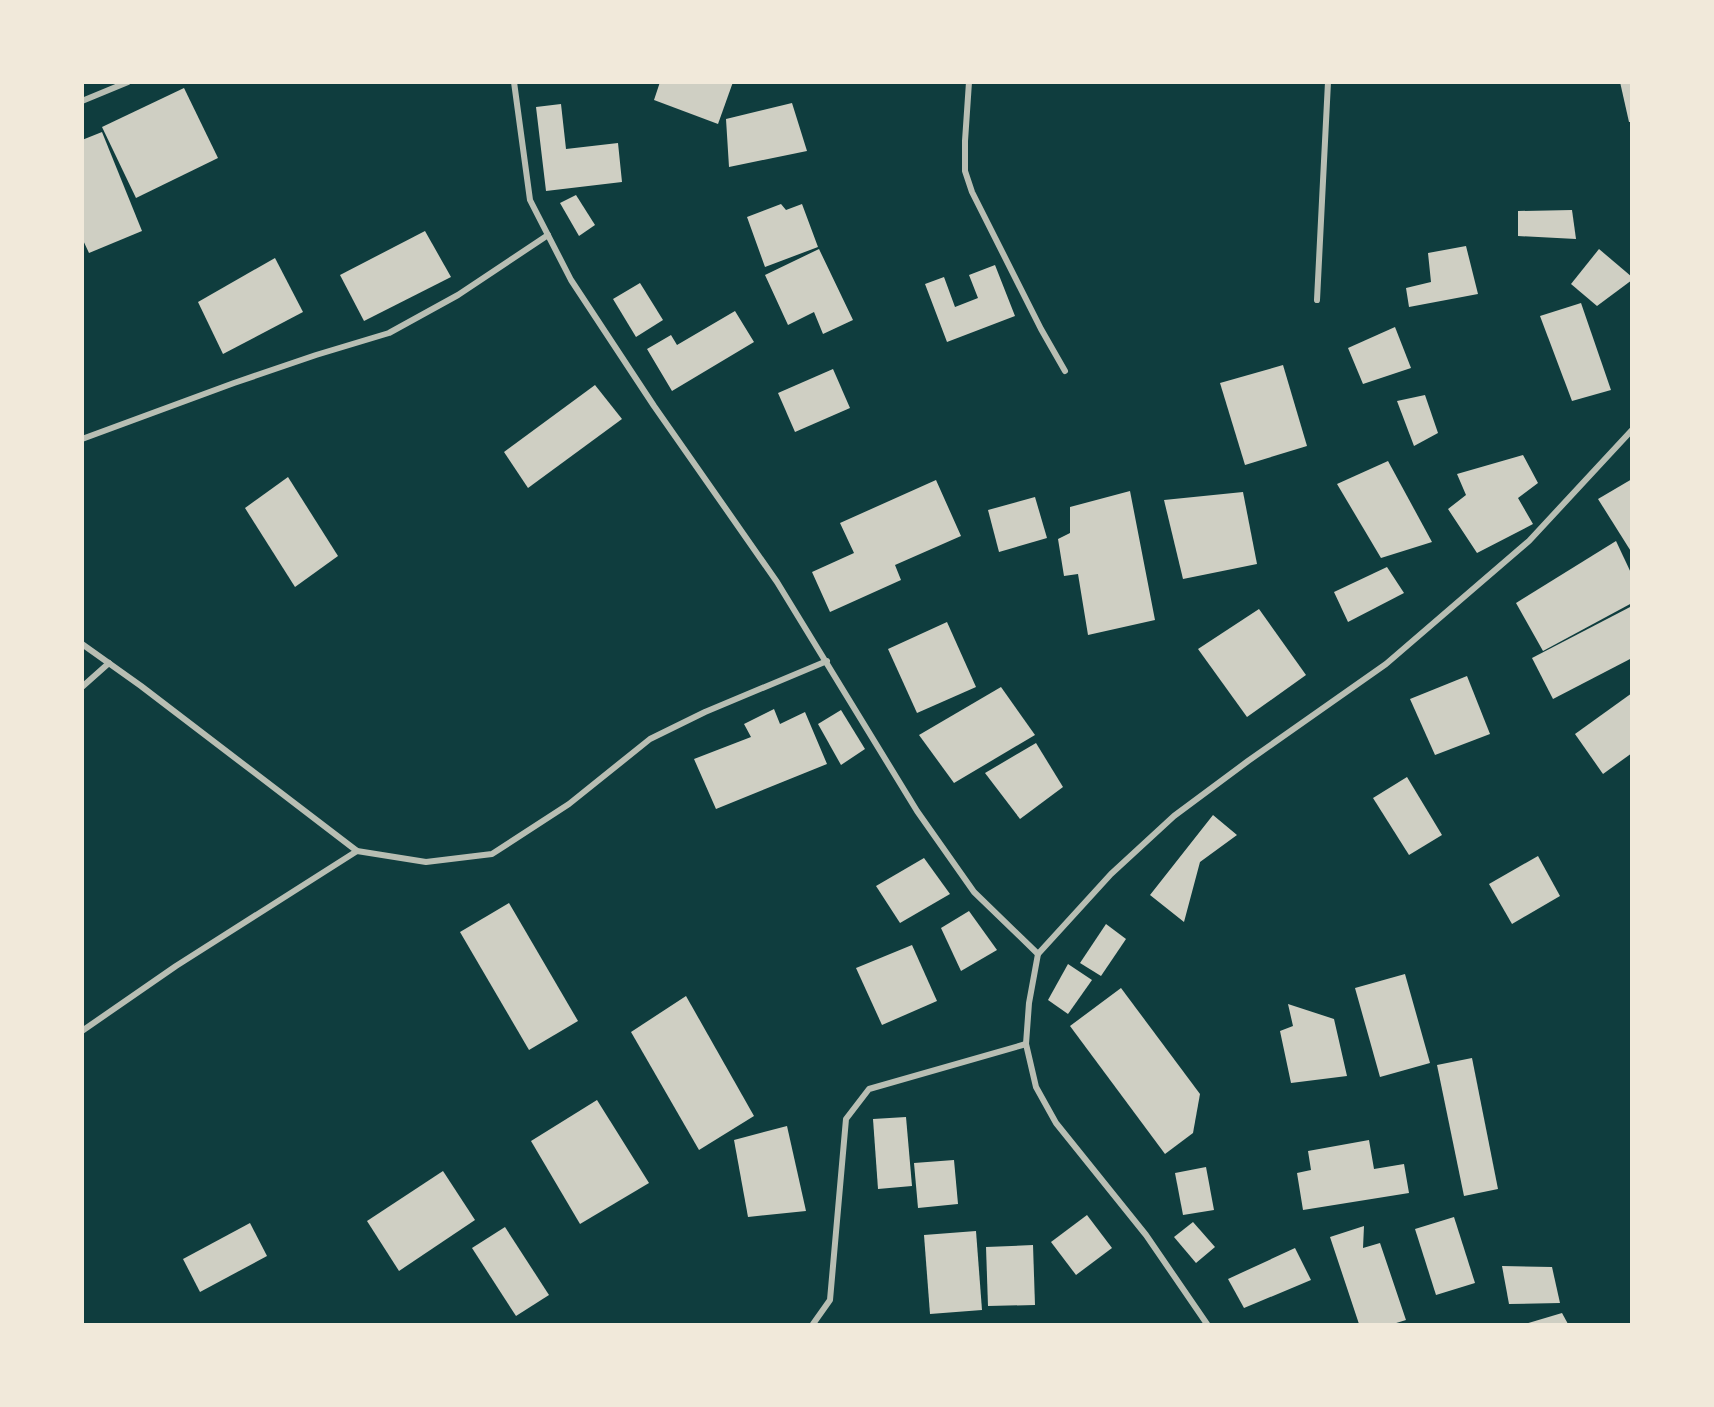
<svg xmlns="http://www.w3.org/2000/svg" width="1714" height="1407" font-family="'Noto Sans',sans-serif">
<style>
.building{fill:#cfcfc3}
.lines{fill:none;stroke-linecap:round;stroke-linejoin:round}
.minor{stroke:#b8beb3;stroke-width:6}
</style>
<rect width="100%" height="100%" fill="#0f3d3e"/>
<g class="building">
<path d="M660 82H733L718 124 654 100Z"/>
<path d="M1620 82H1632V122H1629Z"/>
<path d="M184 88 218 158 136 198 102 127Z"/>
<path d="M792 103 807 151 729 167 726 119Z"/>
<path d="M561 104 566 149 618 143 622 182 546 191 536 107Z"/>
<path d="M102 132 142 231 89 253 82 238V140Z"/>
<path d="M576 195 595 225 579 236 560 203Z"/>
<path d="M781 204 786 210 802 204 818 247 765 267 747 217Z"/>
<path d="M1572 210 1576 239 1518 236V211Z"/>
<path d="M425 231 451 277 364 321 340 275Z"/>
<path d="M1466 246 1478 294 1409 307 1406 288 1431 282 1428 253Z"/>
<path d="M819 249 853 320 823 334 814 312 788 325 765 275Z"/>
<path d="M1599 249 1632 277V280L1597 306 1571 284Z"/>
<path d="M275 258 303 312 223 354 198 302Z"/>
<path d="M995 265 1015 316 947 342 925 284 944 277 955 307 978 298 969 275Z"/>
<path d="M640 283 663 320 636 337 613 299Z"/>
<path d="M1581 303 1611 390 1572 401 1540 316Z"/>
<path d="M735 311 754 342 672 391 647 349 671 335 677 345Z"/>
<path d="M1395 327 1411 368 1363 384 1348 348Z"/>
<path d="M1283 365 1307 446 1245 465 1220 383Z"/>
<path d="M833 369 850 408 795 432 778 393Z"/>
<path d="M595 385 622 419 528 488 504 452Z"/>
<path d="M1425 395 1438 433 1414 446 1397 401Z"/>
<path d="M1523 455 1538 483 1518 498 1533 524 1477 553 1448 509 1466 495 1457 474Z"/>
<path d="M1388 461 1432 542 1381 558 1337 484Z"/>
<path d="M288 477 338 556 295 587 245 508Z"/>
<path d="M1632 479V553L1598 499Z"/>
<path d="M936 480 961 536 895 565 901 580 830 612 812 572 854 553 840 523Z"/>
<path d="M1130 491 1155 620 1088 635 1078 574 1064 576 1058 539 1070 533V507Z"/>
<path d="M1243 492 1257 564 1183 579 1164 500Z"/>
<path d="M1035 497 1047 538 999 552 988 510Z"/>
<path d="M1616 541 1632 575V603L1543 651 1516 603Z"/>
<path d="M1387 567 1404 593 1348 622 1334 592Z"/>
<path d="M1632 606V658L1553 699 1532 658Z"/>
<path d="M1259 609 1306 675 1247 717 1198 649Z"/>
<path d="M947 622 976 687 917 713 888 649Z"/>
<path d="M1467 676 1490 734 1435 755 1410 699Z"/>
<path d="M1001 687 1035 735 954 783 919 735Z"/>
<path d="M1632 693V753L1603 774 1575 734Z"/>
<path d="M774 709 780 724 805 712 827 764 716 809 694 759 751 737 744 724Z"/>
<path d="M841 710 865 749 841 765 818 724Z"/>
<path d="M1036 743 1063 787 1020 819 985 773Z"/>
<path d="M1407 777 1442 835 1409 855 1373 798Z"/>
<path d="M1213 815 1237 835 1200 862 1184 922 1150 895Z"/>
<path d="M1538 856 1560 896 1512 924 1489 884Z"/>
<path d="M924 858 950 894 900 923 876 886Z"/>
<path d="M509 903 578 1021 529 1050 460 932Z"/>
<path d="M969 911 997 950 961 971 941 928Z"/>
<path d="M1106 924 1126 939 1101 976 1080 963Z"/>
<path d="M912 945 937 1001 882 1025 856 968Z"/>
<path d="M1068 964 1092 980 1068 1014 1048 1000Z"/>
<path d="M1405 974 1430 1063 1380 1077 1355 988Z"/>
<path d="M1121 988 1200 1094 1193 1133 1165 1154 1070 1026Z"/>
<path d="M686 996 754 1116 699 1150 631 1032Z"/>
<path d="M1288 1004 1334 1019 1347 1076 1291 1083 1280 1031 1293 1026Z"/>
<path d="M1472 1058 1498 1189 1464 1196 1437 1065Z"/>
<path d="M597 1100 649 1183 580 1224 531 1141Z"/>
<path d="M906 1117 912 1186 878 1189 873 1119Z"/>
<path d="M787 1126 806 1211 748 1217 734 1140Z"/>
<path d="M1369 1140 1374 1169 1404 1164 1409 1193 1303 1210 1297 1173 1311 1170 1308 1151Z"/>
<path d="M954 1160 958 1204 918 1208 914 1163Z"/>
<path d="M1206 1167 1214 1210 1183 1215 1175 1173Z"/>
<path d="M443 1171 475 1220 399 1271 367 1221Z"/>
<path d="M1087 1215 1112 1248 1076 1275 1051 1242Z"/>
<path d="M1454 1217 1475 1283 1436 1295 1415 1229Z"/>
<path d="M1193 1222 1215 1247 1196 1263 1174 1237Z"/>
<path d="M250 1223 267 1256 200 1292 183 1259Z"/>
<path d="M1364 1226 1363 1248 1380 1243 1406 1320 1393 1324H1359L1330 1237Z"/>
<path d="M505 1227 549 1295 516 1316 472 1248Z"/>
<path d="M976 1231 982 1310 930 1314 924 1235Z"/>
<path d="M1033 1245 1035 1305 988 1306 986 1247Z"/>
<path d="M1295 1248 1311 1280 1244 1308 1228 1279Z"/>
<path d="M1502 1266 1552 1267 1560 1303 1509 1304Z"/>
<path d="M1562 1313 1568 1324H1525Z"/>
</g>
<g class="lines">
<g class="minor">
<path d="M514 82 530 200 571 280 654 406 777 582 917 811 974 892 1038 954"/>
<path d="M969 82 965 141V171L972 192 1041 329 1065 371"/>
<path d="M82 101 128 82"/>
<path d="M1317 300 1328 82"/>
<path d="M82 439 234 383 316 355 389 333 458 295 548 235"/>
<path d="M82 644 141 686 357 851 426 862 492 854 569 804 650 739 705 712 827 661"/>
<path d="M82 687 109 663"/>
<path d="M82 1031 176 966 357 851"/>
<path d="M813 1324 830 1300 846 1119 869 1089 1026 1044"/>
<path d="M1207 1324 1146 1235 1056 1123 1036 1087 1026 1044 1029 1003 1038 954 1111 874 1174 816 1248 761 1386 664 1529 541 1632 430"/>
</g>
</g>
<rect width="1714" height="1407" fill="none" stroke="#f1e9da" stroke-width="168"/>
</svg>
